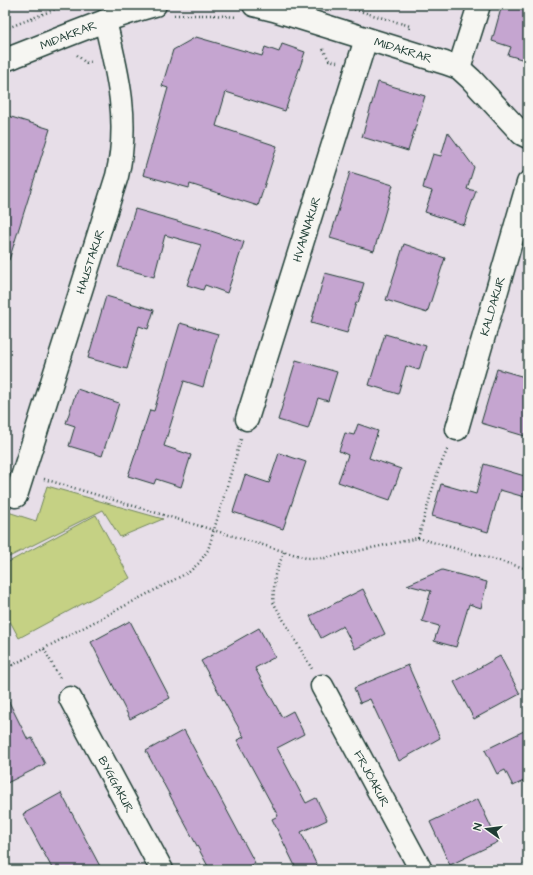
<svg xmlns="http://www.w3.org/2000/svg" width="533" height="875" font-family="'Architects Daughter',sans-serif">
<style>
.green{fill:#c5d184;stroke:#72875c}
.building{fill:#c5a5d0;stroke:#1f3d34}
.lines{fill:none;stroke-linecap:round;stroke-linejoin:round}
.minor-casing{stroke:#1f3d34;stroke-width:25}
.path{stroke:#1f3d34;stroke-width:2.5;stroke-dasharray:1 3;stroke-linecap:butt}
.minor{stroke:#f6f6f2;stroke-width:22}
.labels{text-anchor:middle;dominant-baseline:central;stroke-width:3;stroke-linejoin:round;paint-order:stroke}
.street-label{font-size:12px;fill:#1f3d34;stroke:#f6f6f2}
</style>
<rect width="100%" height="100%" fill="#e7dee8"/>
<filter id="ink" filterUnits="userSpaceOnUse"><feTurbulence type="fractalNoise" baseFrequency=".025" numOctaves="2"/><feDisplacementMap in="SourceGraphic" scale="8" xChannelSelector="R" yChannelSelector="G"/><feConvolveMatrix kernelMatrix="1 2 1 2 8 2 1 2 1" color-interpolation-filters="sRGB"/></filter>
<g filter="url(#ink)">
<g class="green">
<path d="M47 486 163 519 120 537 103 510 5 559V511L36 521Z"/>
<path d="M96 515 130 578 19 638 5 612V564Z"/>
</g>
<g class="building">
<path d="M502 5H528V61L508 55 511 47 492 41Z"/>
<path d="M196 37 262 56 265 47 279 52 282 44 305 52 285 111 226 92 216 126 277 146 258 206 190 184 189 188 143 175 168 88 162 86 173 50Z"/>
<path d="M378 82 425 96 408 151 362 137Z"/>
<path d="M5 115 50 129 9 260H5Z"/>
<path d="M448 132 474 167 467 189 476 191 464 225 425 212 432 191 423 188 426 176 433 154 441 156Z"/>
<path d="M350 172 393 185 374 251 330 238Z"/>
<path d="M135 209 205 229 244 242 227 293 205 285 203 290 187 285 201 245 165 235 154 277 118 267Z"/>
<path d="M404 244 445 258 427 313 386 300Z"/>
<path d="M325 273 364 283 358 303H356L347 333 311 323Z"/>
<path d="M106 296 154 310 148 329 139 326 127 369 88 358Z"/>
<path d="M180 323 218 334 203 387 184 381 164 446 191 455 181 487 156 479 154 484 128 476 150 410 154 411Z"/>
<path d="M385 334 426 346 419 370 406 366 398 394 369 385Z"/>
<path d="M296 360 337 372 328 401 318 398 308 429 278 420Z"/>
<path d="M497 369 528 378V437L481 423Z"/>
<path d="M77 389 119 403 102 456 69 446 75 426 66 423Z"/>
<path d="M358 424 378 431 369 458 401 469 390 500 338 482 348 455 339 451 345 433 354 435Z"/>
<path d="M279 453 306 462 283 529 233 512 245 475 269 483Z"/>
<path d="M484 464 528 477V498L500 490 488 532 432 516 441 484 476 494Z"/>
<path d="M442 570 487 582 481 608 469 604 456 647 434 641 439 626 422 621 431 591 407 585Z"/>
<path d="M363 589 385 634 355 649 343 626 321 638 310 616Z"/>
<path d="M130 621 170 698 130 719 91 642Z"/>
<path d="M259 628 275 657 255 668 282 717 293 711 304 734 277 748 306 803 316 798 327 820 301 832 319 870H297L272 819 278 816 237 740 244 737 201 661Z"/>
<path d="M500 656 520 694 474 719 454 682Z"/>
<path d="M408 665 440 738 399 761 370 699 360 703 354 688Z"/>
<path d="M5 694 28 740 32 738 45 764 5 784Z"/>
<path d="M528 729V779L513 786 505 770 497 774 485 750Z"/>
<path d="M184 730 255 863 243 870H210L146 751Z"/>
<path d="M61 793 75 819 102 870H53L23 814Z"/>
<path d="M478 799 498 842 450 865 430 822Z"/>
</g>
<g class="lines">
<g class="minor-casing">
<g id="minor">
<path id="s1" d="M254 5 274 10 445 63 459 68 471 79 522 134 528 137"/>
<path id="s2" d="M5 60C55 41 104 19 155 5"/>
<path d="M459 68 479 5"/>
<path id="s3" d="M247 419 366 39"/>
<path id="s4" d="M457 429 528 183"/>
<path id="s5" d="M16 496 117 176C130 122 118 74 105 21"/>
<path id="s6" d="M322 686 421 870"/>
<path id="s7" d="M70 698 162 870"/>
</g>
</g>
<g class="path">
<path d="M339 5 410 26 409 29"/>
<path d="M174 15H213L237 17"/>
<path d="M5 29 66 5"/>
<path d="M323 49 329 60 337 62"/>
<path d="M77 55 86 63 92 61"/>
<path d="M44 479 306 558H325L418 538 528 569"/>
<path d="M418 538 438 471 448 448"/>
<path d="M284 552 275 575 273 602 312 669"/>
<path d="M528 580 525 592 528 594"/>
<path d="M44 649 61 680"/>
<path d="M5 650 12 666"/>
<path d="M5 669 189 572 199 563 208 550 241 439"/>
</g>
<use href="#minor" class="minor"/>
</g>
</g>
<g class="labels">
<g class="street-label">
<text stroke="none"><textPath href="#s2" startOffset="68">MIÐAKRAR</textPath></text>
<text stroke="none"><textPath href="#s1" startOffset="156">MIÐAKRAR</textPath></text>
<text stroke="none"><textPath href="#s3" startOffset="199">HVANNAKUR</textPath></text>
<text stroke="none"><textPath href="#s5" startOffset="246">HAUSTAKUR</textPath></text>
<text stroke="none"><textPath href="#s4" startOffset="128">KALDAKUR</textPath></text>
<text stroke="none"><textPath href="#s6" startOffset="105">FRJÓAKUR</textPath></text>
<text stroke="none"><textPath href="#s7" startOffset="98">BYGGAKUR</textPath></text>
</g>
</g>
<rect width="533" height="875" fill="none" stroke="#f6f6f2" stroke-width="20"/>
<rect x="10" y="10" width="513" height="855" fill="none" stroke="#1f3d34" stroke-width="1.5" filter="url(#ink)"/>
<g transform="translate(487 829) rotate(284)" stroke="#f6f6f2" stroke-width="3" paint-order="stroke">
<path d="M0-3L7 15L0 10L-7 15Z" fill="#1f3d34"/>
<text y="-6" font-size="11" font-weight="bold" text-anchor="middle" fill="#1f3d34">N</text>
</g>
</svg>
